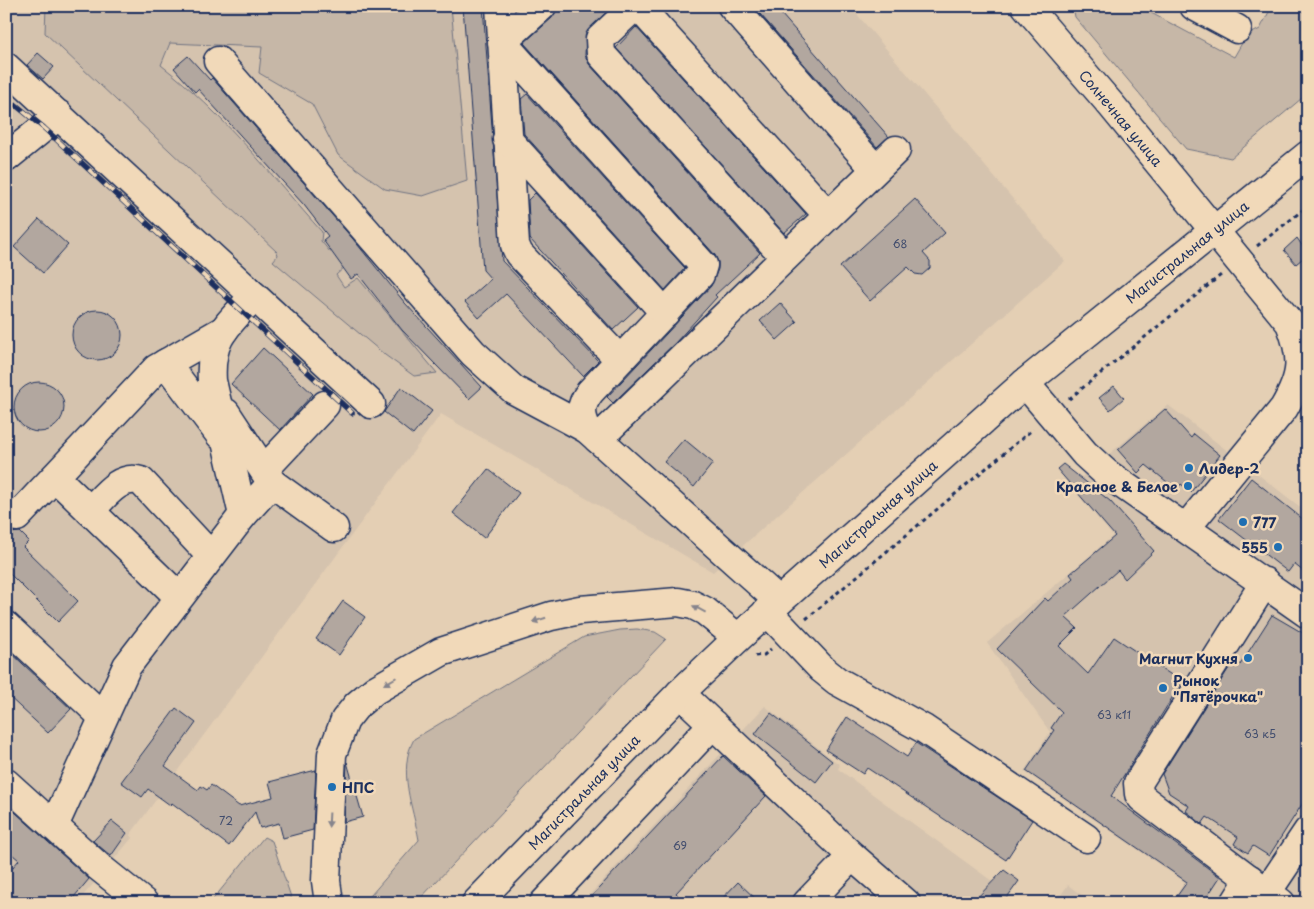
<svg xmlns="http://www.w3.org/2000/svg" width="1314" height="909" font-family="'Playpen Sans',sans-serif">
<style>
.built{fill:#d5c3ae}
.green{fill:#c6b7a7;stroke:#707382}
.building{fill:#b2a79f;stroke:#1b2f5e}
.lines{fill:none;stroke-linecap:round;stroke-linejoin:round}
.minor-casing{stroke:#1b2f5e;stroke-width:31}
.major-casing{stroke:#1b2f5e;stroke-width:31}
.path{stroke:#1b2f5e;stroke-width:3;stroke-dasharray:4 4;stroke-linecap:butt}
.minor{stroke:#f1d9b9;stroke-width:28}
.major{stroke:#f1d9b9;stroke-width:28}
.rail-casing{stroke:#1b2f5e;stroke-width:5.5}
.rail{stroke:#f1d9b9;stroke-width:4;stroke-dasharray:11;stroke-linecap:butt}
.oneway{fill:#86848c}
.poi-dot{fill:#1f6fb2;stroke:#f1d9b9;stroke-width:2}
.labels{text-anchor:middle;dominant-baseline:central;stroke-width:5;stroke-linejoin:round;paint-order:stroke}
.number-label{font-size:11px;fill:#414d6e}
.street-label{font-size:14px;fill:#1b2f5e;stroke:#f1d9b9}
.poi-label{font-size:14px;font-weight:bold;fill:#1b2f5e;stroke:#f1d9b9;text-anchor:start}
</style>
<rect width="100%" height="100%" fill="#e4cfb4"/>
<filter id="ink" filterUnits="userSpaceOnUse"><feTurbulence type="fractalNoise" baseFrequency=".02" numOctaves="2"/><feDisplacementMap in="SourceGraphic" scale="10" xChannelSelector="R" yChannelSelector="G"/><feConvolveMatrix kernelMatrix="1 2 1 2 8 2 1 2 1" color-interpolation-filters="sRGB"/></filter>
<g filter="url(#ink)">
<g class="built">
<path d="M6 6H850L1065 261 713 572 441 414 130 835 132 838 77 903H6Z"/>
<path d="M1168 405 1308 513V903H1171L1185 882 1024 771 1050 732 987 643 1113 536 1071 486Z"/>
<path d="M765 706 840 765 838 769 1022 903H582Z"/>
<path d="M1068 885 1092 903H1055Z"/>
</g>
<g class="green">
<path d="M46 6H451L467 181 423 196 385 189 338 155 312 104 259 73 262 47 170 43 161 65C222 112 271 175 322 232L321 241 330 252 336 250 346 266 336 275 344 287 358 278 437 373 414 376 385 355 273 261 278 255 277 252 45 33Z"/>
<path d="M1073 6H1138L1234 57 1246 36 1260 29 1272 6H1308V93L1231 158 1186 149 1075 17Z"/>
<path d="M637 629 655 632 666 639 416 903H364L419 840C413 807 397 770 414 739L584 637 620 630Z"/>
<path d="M264 837 272 841 293 903H210Z"/>
</g>
<g class="building">
<path d="M463 6H483L502 261 598 361 583 376 506 294 479 318 465 302 491 279 483 270Z"/>
<path d="M559 6H612L586 33 585 55 589 64 760 253 715 295 717 297 676 342 613 403 607 397 711 286 718 269V262L715 255 524 43 552 18Z"/>
<path d="M753 6H774L889 137 877 147Z"/>
<path d="M636 27 806 214 784 233 616 48Z"/>
<path d="M38 53 54 67 43 79 27 65Z"/>
<path d="M188 56 210 80 212 78 353 239 405 303 482 387 469 399 402 330 358 274 351 279 323 240 328 236 304 205 198 89 195 92 174 68Z"/>
<path d="M527 94 685 268 665 290 524 134 521 99Z"/>
<path d="M535 193 638 307 613 330 530 239 528 200Z"/>
<path d="M915 199 945 233 923 253 930 261V268L922 275 915 274 908 267 870 301 840 267Z"/>
<path d="M39 219 68 245 43 273 14 247Z"/>
<path d="M1297 238 1308 254 1296 264 1284 250Z"/>
<path d="M780 303 797 322 777 340 760 321Z"/>
<circle cx="97" cy="335" r="25"/>
<path d="M263 348 313 394 280 430 231 384Z"/>
<circle cx="39" cy="407" r="25"/>
<path d="M1114 386 1124 398 1110 410 1099 398Z"/>
<path d="M401 387 432 411 413 435 384 412Z"/>
<path d="M1165 409 1191 438 1194 434 1220 455 1191 492 1181 484 1177 490 1146 465 1138 473 1118 450Z"/>
<path d="M684 439 713 463 694 487 664 462Z"/>
<path d="M1063 464 1110 501 1154 551 1125 579 1118 570 1065 617 1077 628 1059 646 1088 674 1114 637 1182 682 1111 796 1220 877 1203 903H1172L1187 882 1026 771 1054 730 1051 728 1062 712 997 649 1045 598 1048 601 1073 578 1070 574 1115 536 1057 469Z"/>
<path d="M488 469 519 493 484 538 453 513Z"/>
<path d="M1251 478 1308 523V575L1294 564 1288 572 1219 519Z"/>
<path d="M6 530 10 533 20 532 29 541 23 547 78 601 58 622 6 570Z"/>
<path d="M343 601 365 617 339 655 316 639Z"/>
<path d="M1272 615 1308 636V795L1269 856 1253 846 1248 853 1234 844 1238 837 1207 817 1202 824 1186 811 1189 806 1169 793 1162 774 1234 660 1240 665Z"/>
<path d="M6 648 71 709 48 733 6 694Z"/>
<path d="M176 708 196 723 165 766 198 790 201 786 207 790 211 785 239 806 273 797 269 782 316 770 313 830 283 838 279 823 260 828 255 812 229 846 172 803 170 805 148 789 142 797 121 782Z"/>
<path d="M771 713 832 761 816 782 755 734Z"/>
<path d="M847 717 907 757 916 743 1032 820 1006 860 867 768 863 774 826 750Z"/>
<path d="M723 756 766 796 676 893 686 903H585Z"/>
<path d="M347 762 363 817 344 822Z"/>
<path d="M6 804 89 879 69 903H6V875L19 860 6 849Z"/>
<path d="M112 821 127 833 111 856 93 841Z"/>
<path d="M1004 870 1019 881 1003 903H972Z"/>
<path d="M738 882 760 903H718Z"/>
</g>
<g class="lines">
<g class="minor-casing">
<g id="minor">
<path d="M500 6 515 245 519 254 619 359"/>
<path d="M542 6 502 42 703 265 700 275 590 392C580 405 580 414 587 429L779 601"/>
<path d="M635 6 600 39 601 54 785 257"/>
<path d="M638 6 828 215"/>
<path d="M732 6 875 169"/>
<path d="M1026 6 1112 106 1290 323C1304 359 1303 375 1284 408L1186 528"/>
<path d="M1194 6 1237 29"/>
<path d="M218 61 473 353 514 390 587 429"/>
<path d="M6 67 371 404"/>
<path d="M507 139 665 313"/>
<path d="M6 158 59 115"/>
<path d="M166 363 220 435"/>
<path d="M1025 383 1085 454 1106 473 1308 614"/>
<path d="M226 413 272 483"/>
<path d="M598 439 896 150"/>
<path d="M264 470 325 405"/>
<path d="M55 477 179 597"/>
<path d="M90 511C104 497 119 474 141 481L211 556"/>
<path d="M243 515 272 483 334 528"/>
<path d="M17 517 156 369 224 330"/>
<path d="M1265 582 1138 783 1139 794 1142 798 1281 903"/>
<path d="M767 611 822 669 837 681 924 729 1086 838"/>
<path d="M6 626 103 717"/>
<path d="M680 693 852 856 906 903"/>
<path d="M6 783 99 867 144 903"/>
<path d="M54 826 127 666 243 515 212 381C209 337 227 326 254 296"/>
<path d="M1267 892 1308 831"/>
<path d="M329 903 326 881 332 754 345 720 357 705 375 690 441 652 551 616 580 610 678 602 693 605 705 611 738 638"/>
<path d="M544 903 713 724"/>
<path d="M807 903 852 856"/>
<path d="M1235 903 1250 879"/>
</g>
</g>
<g class="major-casing">
<path id="major" d="M476 903 680 693 738 638 1025 383 1308 155"/>
</g>
<g class="path">
<path d="M1257 246 1308 206"/>
<path d="M1069 399 1221 275"/>
<path d="M806 619 1033 429"/>
<path d="M755 656 764 655 771 649"/>
</g>
<use href="#minor" class="minor"/>
<use href="#major" class="major"/>
<g class="rail-casing">
<path id="rail" d="M6 97 44 128 352 413"/>
</g>
<use href="#rail" class="rail"/>
</g>
<defs><path id="oneway-solid" d="M-6-.8H1V-3.2L6.5 0L1 3.2V.8H-6Z" transform="scale(1.25)"/></defs>
<g class="oneway">
<use href="#oneway-solid" transform="translate(699 609) rotate(-152)"/>
<use href="#oneway-solid" transform="translate(539 620) rotate(162)"/>
<use href="#oneway-solid" transform="translate(390 681) rotate(150)"/>
<use href="#oneway-solid" transform="translate(329 820) rotate(93)"/>
</g>
</g>
<g class="poi-dot">
<circle cx="1189" cy="468" r="5"/>
<circle cx="1188" cy="486" r="5"/>
<circle cx="1243" cy="522" r="5"/>
<circle cx="1278" cy="547" r="5"/>
<circle cx="1248" cy="658" r="5"/>
<circle cx="1163" cy="688" r="5"/>
<circle cx="332" cy="787" r="5"/>
</g>
<g class="labels">
<g class="number-label">
<text x="900" y="243">68</text>
<text x="1114" y="714">63 к11</text>
<text x="1260" y="733">63 к5</text>
<text x="226" y="820">72</text>
<text x="680" y="845">69</text>
</g>
<g class="street-label">
<text transform="translate(1121 118) rotate(50)">Солнечная улица</text>
<text transform="translate(1187 252) rotate(-39)">Магистральная улица</text>
<text transform="translate(878 514) rotate(-42)">Магистральная улица</text>
<text transform="translate(584 792) rotate(-46)">Магистральная улица</text>
</g>
<g class="poi-label">
<text x="1199" y="468">Лидер-2</text>
<text x="1178" y="486" text-anchor="end">Красное &amp; Белое</text>
<text x="1253" y="522">777</text>
<text x="1268" y="547" text-anchor="end">555</text>
<text x="1238" y="658" text-anchor="end">Магнит Кухня</text>
<text x="1173" y="680">Рынок<tspan x="1173" dy="16">"Пятёрочка"</tspan></text>
<text x="342" y="787">НПС</text>
</g>
</g>
<rect width="1314" height="909" fill="none" stroke="#f1d9b9" stroke-width="25"/>
<rect x="12" y="12" width="1289" height="884" fill="none" stroke="#1b2f5e" stroke-width="2" filter="url(#ink)"/>
</svg>
